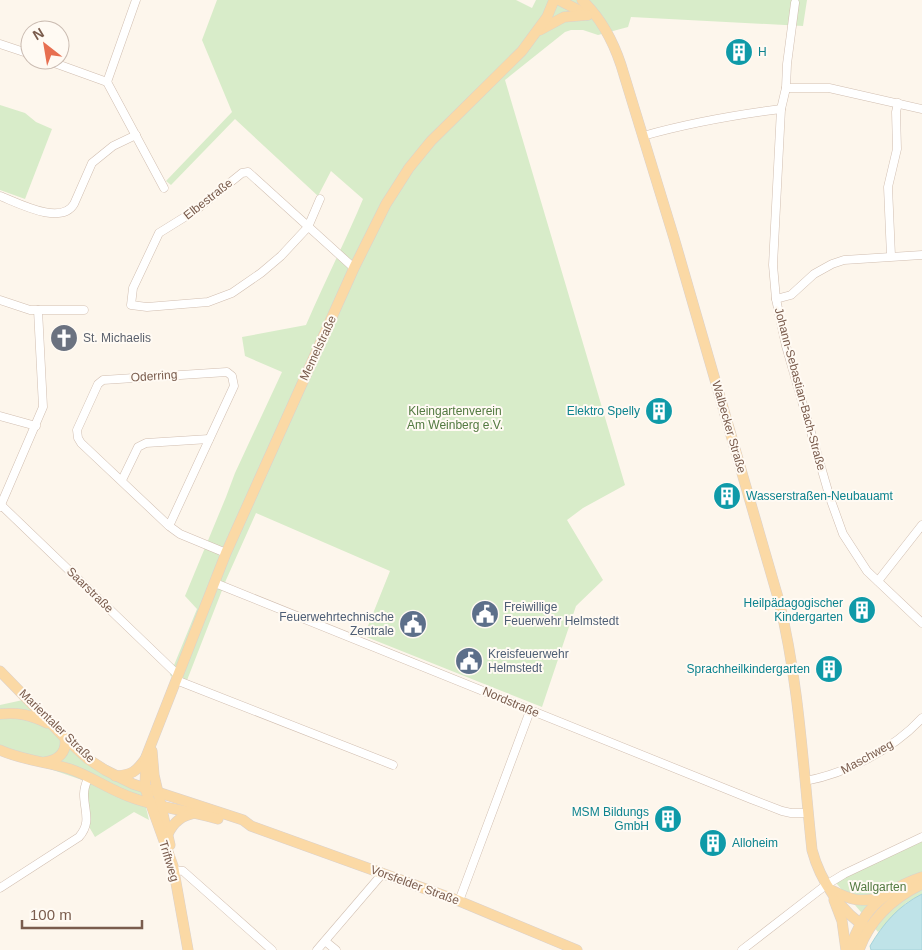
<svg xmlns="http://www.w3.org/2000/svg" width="922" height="950" font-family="Helvetica,sans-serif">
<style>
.green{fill:#d8ecc9}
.water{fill:#bfe3e8;stroke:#a5d3da}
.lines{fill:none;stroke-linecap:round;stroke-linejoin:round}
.minor-casing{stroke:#d1beb0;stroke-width:9}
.major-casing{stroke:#dad1cd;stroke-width:11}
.minor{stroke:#fff;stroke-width:8}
.major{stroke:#fbd9a5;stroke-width:10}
.labels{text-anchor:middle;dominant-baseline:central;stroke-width:4;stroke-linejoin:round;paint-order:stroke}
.culture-label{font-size:12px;fill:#0d838f;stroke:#fffaf3;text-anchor:end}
.street-label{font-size:12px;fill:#7a5c4d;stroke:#fffaf3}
.worship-label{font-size:12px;fill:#5b616d;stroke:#fffaf3;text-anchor:start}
.park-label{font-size:12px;fill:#537a41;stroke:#fffaf3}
.service-label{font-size:12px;fill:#4e5e75;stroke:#fffaf3;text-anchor:start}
</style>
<rect width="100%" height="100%" fill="#fdf6ec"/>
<g class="green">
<path d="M217 0H516L532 8 536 0H807L803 26 631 17 628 27 598 35 583 30H571L565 32 505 80 625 485 583 508 567 520 603 580 576 606 542 707 364 636 390 571 256 513 226 580 184 688 170 675 197 609 185 596 226 497 235 473 282 372 245 356 242 337 306 325C324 283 345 242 363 199L331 171 318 196 235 119 171 185 166 181 232 112 202 40Z"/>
<path d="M0 105 25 113 36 122 52 129 25 199 0 190Z"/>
<path d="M32 698 90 756 143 784V795L149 820 134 812 95 837 88 825V799L85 781 53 770 0 755V705Z"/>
<path d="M922 833V894L906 903 878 932 831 877Z"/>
</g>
<path class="water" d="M922 894V950H871L870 946C883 924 898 906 922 894Z"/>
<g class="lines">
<g class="minor-casing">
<g id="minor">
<path d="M795 3 787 64 786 88 781 109 773 265 776 299 786 346 830 498 843 534 867 571 922 623"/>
<path d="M0 44 30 54"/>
<path d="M46 60 107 82 164 188"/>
<path d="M107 82 136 0"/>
<path d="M786 88H829L922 109"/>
<path d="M643 136C689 123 734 115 781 109"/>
<path d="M0 196C18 203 61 226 74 204L92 163 113 146 136 135"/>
<path d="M320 199 308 227 281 256 261 273 232 293 208 302 147 307 131 305 133 288 159 233 196 210 242 173 248 172 354 268"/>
<path d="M891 256 888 187 897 149 896 112 898 103"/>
<path d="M776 299 791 295 814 274 832 264 844 260 922 255"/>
<path d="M0 300 30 310H84"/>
<path d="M0 416 36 426"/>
<path d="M122 480 138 447 146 443 209 439"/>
<path d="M1 505 178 675"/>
<path d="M0 507 43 407 38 310"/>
<path d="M169 526 81 443 78 438 77 430 98 384 103 380 227 372 232 376 234 386 169 526 180 534 226 553"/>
<path d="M878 581 922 525"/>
<path d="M215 583 751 799 782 811 791 813H808"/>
<path d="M176 680 393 765"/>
<path d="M805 781C845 774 894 749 922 718"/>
<path d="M173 870 183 871 272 950"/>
<path d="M0 888 79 837C92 822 84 811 84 794 84 788 86 783 88 778"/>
<path d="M459 901 530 711"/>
<path d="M325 941 336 950"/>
<path d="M317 950 383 873"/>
<path d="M742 950 826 885 844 874 922 837"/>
</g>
</g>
<g class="major-casing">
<g id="major">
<path d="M559 0 588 15"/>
<path d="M582 0C600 17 613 41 621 65L674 238 779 601C799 682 803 767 812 850 820 880 841 913 869 929"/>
<path d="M540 30 564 17 587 15"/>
<path d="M0 671 65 738 88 759 105 770 133 784 243 820 251 826 459 901 577 950"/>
<path d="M0 714C18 712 31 715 47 723"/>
<path d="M0 750C22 760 47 762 70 769 91 776 111 791 133 798 161 808 190 811 218 819"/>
<path d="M152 751 154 775 170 845"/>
<path d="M45 762C59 760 67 752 65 738"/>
<path d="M115 776C132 775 136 772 146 758"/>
<path d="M168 834C174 821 182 816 195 813"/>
<path d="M831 890C853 901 859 902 882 898"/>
<path d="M834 900 842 921 846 950"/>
<path d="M188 950 173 866 145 788 146 757 226 553 354 268 386 204 409 168 431 141 522 51 547 17 554 0"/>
<path d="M849 950C853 939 858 928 864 918 877 898 900 884 922 877"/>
<path d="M859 950C870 919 893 898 922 884"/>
</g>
</g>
<use href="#minor" class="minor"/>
<use href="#major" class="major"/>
</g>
<defs>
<g id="building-disc" transform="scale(1.4375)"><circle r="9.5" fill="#0f9aa8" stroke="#fffaf3"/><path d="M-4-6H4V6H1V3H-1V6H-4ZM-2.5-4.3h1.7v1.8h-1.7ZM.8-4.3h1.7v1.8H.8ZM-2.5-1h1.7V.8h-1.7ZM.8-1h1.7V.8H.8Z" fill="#fff"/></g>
<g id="church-disc" transform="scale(1.4375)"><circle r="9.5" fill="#6b7280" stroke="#fffaf3"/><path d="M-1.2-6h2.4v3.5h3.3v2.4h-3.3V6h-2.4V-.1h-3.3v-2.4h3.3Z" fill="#fff"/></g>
<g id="civic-disc" transform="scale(1.4375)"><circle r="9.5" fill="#5c6f8a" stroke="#fffaf3"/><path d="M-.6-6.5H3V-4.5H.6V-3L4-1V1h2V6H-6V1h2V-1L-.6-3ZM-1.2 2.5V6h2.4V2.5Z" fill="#fff"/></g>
</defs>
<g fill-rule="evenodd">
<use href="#building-disc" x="739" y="52"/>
<use href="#church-disc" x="64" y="338"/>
<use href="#building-disc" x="659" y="411"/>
<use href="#building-disc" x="727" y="496"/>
<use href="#building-disc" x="862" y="610"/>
<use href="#civic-disc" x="485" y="614"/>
<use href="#civic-disc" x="413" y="624"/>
<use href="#civic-disc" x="469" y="661"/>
<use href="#building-disc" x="829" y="669"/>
<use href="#building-disc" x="668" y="819"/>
<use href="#building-disc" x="713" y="843"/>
</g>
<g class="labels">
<g class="culture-label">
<text x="758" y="52" text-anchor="start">H</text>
<text x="640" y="411">Elektro Spelly</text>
<text x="746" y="496" text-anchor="start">Wasserstraßen-Neubauamt</text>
<text x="843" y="603">Heilpädagogischer<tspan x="843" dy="14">Kindergarten</tspan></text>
<text x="810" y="669">Sprachheilkindergarten</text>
<text x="649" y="812">MSM Bildungs<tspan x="649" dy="14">GmbH</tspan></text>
<text x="732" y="843" text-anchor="start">Alloheim</text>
</g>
<g class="street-label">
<text transform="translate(208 199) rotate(-38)">Elbestraße</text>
<text transform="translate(318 348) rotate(-65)">Memelstraße</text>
<text transform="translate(154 376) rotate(-4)">Oderring</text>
<text transform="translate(800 389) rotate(75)">Johann-Sebastian-Bach-Straße</text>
<text transform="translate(729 427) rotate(74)">Walbecker Straße</text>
<text transform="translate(90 590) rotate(44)">Saarstraße</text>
<text transform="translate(511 702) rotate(23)">Nordstraße</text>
<text transform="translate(57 726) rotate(44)">Marientaler Straße</text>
<text transform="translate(867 757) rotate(-29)">Maschweg</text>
<text transform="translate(169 861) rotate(73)">Triftweg</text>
<text transform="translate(415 885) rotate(20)">Vorsfelder Straße</text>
</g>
<g class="worship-label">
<text x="83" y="338">St. Michaelis</text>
</g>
<g class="park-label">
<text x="455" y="411">Kleingartenverein<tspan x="455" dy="14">Am Weinberg e.V.</tspan></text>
<text x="878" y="887">Wallgarten</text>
</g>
<g class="service-label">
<text x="504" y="607">Freiwillige<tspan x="504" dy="14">Feuerwehr Helmstedt</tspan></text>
<text x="394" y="617" text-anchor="end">Feuerwehrtechnische<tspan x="394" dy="14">Zentrale</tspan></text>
<text x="488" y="654">Kreisfeuerwehr<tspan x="488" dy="14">Helmstedt</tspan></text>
</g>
</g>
<g transform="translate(45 45) rotate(329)"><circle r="24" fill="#fffaf3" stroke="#cabbb1"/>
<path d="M0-4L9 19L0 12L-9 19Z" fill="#e76f51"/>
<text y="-8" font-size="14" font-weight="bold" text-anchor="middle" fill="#7a5c4d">N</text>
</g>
<path d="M22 920v8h120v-8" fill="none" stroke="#7a5c4d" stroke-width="2.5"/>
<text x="30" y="920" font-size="15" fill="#7a5c4d" stroke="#fffaf3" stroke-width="4" paint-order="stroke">100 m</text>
</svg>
